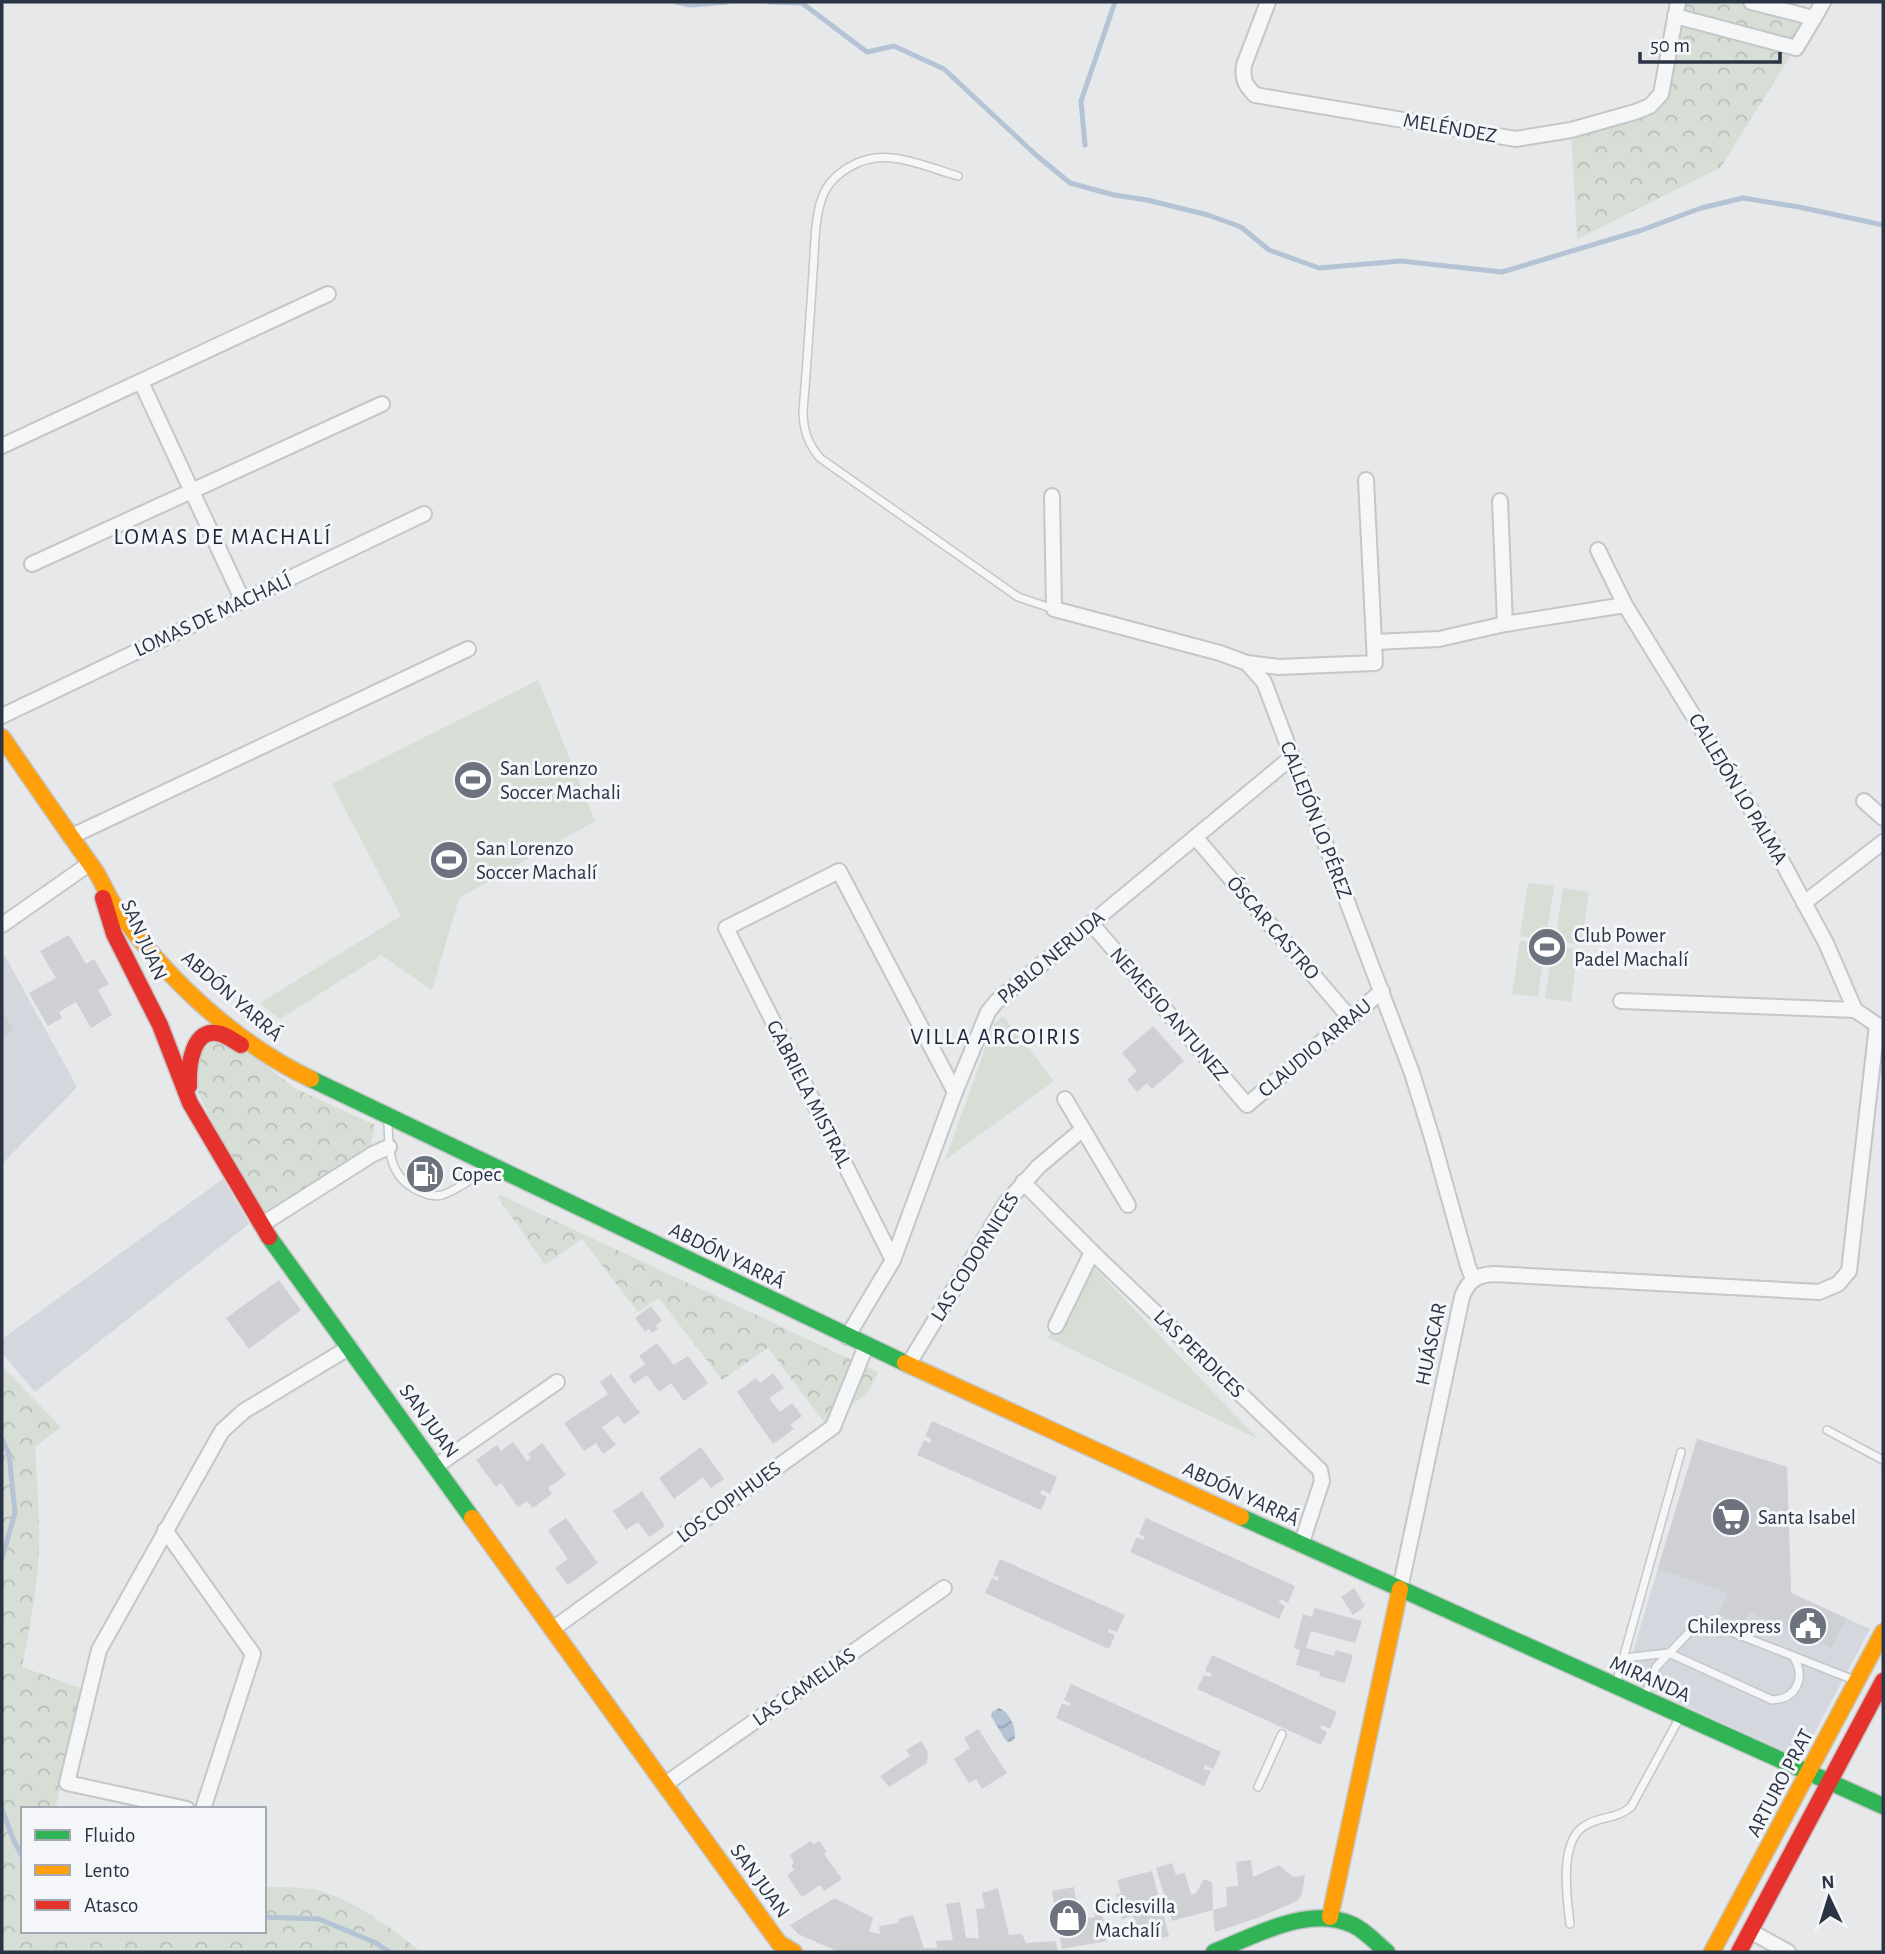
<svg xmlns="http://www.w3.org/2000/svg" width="1885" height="1954" font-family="'Alegreya Sans',sans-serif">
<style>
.built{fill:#d4d7dd}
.green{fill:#d6ded6}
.forest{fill:url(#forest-crowns)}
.water{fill:url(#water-waves)}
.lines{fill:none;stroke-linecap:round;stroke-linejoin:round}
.stream{stroke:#b4c4d5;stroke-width:5}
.building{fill:#ced0d3}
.lane-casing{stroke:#c4c6c8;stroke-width:10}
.street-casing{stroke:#c4c6c8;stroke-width:18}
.fast-casing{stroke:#c4c6c8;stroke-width:19}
.slow-casing{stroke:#c4c6c8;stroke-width:19}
.jam-casing{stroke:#c4c6c8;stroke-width:19}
.lane{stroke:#f5f6f7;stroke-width:7}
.street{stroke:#f5f6f7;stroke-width:14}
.fast{stroke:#30b455;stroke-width:16}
.slow{stroke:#ff9f0a;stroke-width:16}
.jam{stroke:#e5322d;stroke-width:16}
.labels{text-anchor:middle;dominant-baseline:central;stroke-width:6;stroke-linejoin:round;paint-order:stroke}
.street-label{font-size:21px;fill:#2b3445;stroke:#f4f6f9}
.poi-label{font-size:21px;fill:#2b3445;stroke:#f4f6f9;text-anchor:start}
.neighbourhood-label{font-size:23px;letter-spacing:2px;fill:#1d2536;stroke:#f4f6f9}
</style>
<defs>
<pattern id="forest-crowns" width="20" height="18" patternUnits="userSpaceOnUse" patternTransform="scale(1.75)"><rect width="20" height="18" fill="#d6ded6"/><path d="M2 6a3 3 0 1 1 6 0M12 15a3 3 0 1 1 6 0" fill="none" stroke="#b8bfb9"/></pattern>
<pattern id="water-waves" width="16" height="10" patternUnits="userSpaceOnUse" patternTransform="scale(1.75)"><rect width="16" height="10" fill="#b4c4d5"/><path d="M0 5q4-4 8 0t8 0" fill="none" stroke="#93a0af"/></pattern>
</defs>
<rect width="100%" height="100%" fill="#e6e8ea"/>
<g class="built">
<path d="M5 956 77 1087 2 1164V958Z"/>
<path d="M223 1179 249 1224 35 1392 2 1353V1339Z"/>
<path d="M1697 1439 1787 1467 1791 1593 1870 1629 1809 1743 1804 1750 1793 1755 1625 1678Z"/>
</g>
<g class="green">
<path d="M538 680 595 821 459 898 432 990 381 955 280 1019 260 1003 401 916 332 784Z"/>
<path d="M1528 883 1554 886 1546 940 1520 936Z"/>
<path d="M1563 888 1589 892 1581 945 1555 941Z"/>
<path d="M1520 941 1545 944 1538 997 1512 994Z"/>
<path d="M1553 946 1578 949 1571 1002 1545 998Z"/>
<path d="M1003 1016 1054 1081 945 1160 994 1024Z"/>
<path d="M1087 1260 1258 1439 1048 1338Z"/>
</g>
<g class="forest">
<path d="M1678 2H1751L1814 18 1721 167 1577 239 1571 130 1657 101Z"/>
<path d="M215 1038 258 1059 294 1088 375 1125 370 1148 267 1216 239 1178 198 1092 194 1058Z"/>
<path d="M500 1195 878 1372 867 1394 825 1423 768 1348 722 1380 659 1298 638 1312 582 1239 545 1265 498 1197Z"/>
<path d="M2 1366 61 1427 35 1447C37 1487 41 1526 38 1566 35 1600 29 1633 22 1667L83 1689 55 1809H23V1931H264V1887C284 1887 305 1886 324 1892 360 1904 392 1929 421 1952H2Z"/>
</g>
<path class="water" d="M999 1708C1009 1712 1016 1727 1015 1738L1011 1742 1006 1741 991 1716 992 1712Z"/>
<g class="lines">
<g class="stream">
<path d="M676 2 690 5 727 2"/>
<path d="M769 2 802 3 867 52 894 46 944 69 1036 155 1070 183 1114 195 1147 200 1208 215 1241 227 1269 250 1319 268 1401 261 1502 272 1642 230 1701 208 1743 198 1799 207 1883 225"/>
<path d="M1085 145 1081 101 1115 2"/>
<path d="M2 1439 9 1454 15 1513 2 1558"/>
<path d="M2 1809 13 1839 23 1858"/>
<path d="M264 1917 319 1919 376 1943 389 1952"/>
</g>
</g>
<g class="building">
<path d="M69 935 86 964 94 959 109 984 98 990 112 1015 91 1028 76 1002 59 1012 62 1018 48 1026 29 993 56 978 40 951Z"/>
<path d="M2 1011 14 1030 2 1038Z"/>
<path d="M1153 1026 1184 1061 1152 1089 1147 1083 1137 1092 1127 1080 1137 1071 1122 1053Z"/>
<path d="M279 1280 301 1310 249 1349 226 1318Z"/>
<path d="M651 1306 662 1321 656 1325 658 1329 652 1333 649 1329 645 1332 635 1318Z"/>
<path d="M657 1343 674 1365 688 1356 708 1383 684 1401 671 1383 659 1392 647 1375 634 1384 629 1376 645 1364 639 1356Z"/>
<path d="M773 1373 784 1388 769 1398 780 1412 792 1403 802 1416 790 1425 794 1429 773 1444 737 1392 756 1378 760 1383Z"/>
<path d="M611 1374 640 1413 624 1424 618 1416 602 1427 616 1445 603 1454 596 1443 584 1451 564 1423 608 1394 600 1382Z"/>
<path d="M932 1421 1057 1477 1050 1494 1042 1490 1040 1494 1047 1497 1041 1510 917 1455 924 1440 930 1443 931 1439 925 1436Z"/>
<path d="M1697 1439 1787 1467 1791 1593 1846 1618 1832 1648 1749 1612 1743 1625 1718 1614 1728 1593 1658 1568Z"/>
<path d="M513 1442 527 1461 531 1458 528 1454 542 1443 566 1475 548 1488 552 1494 533 1508 527 1501 518 1507 501 1483 496 1487 476 1460 497 1445 501 1451Z"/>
<path d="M701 1447 724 1479 711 1488 703 1477 674 1499 659 1478Z"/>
<path d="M642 1491 665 1526 649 1537 638 1522 626 1530 613 1511Z"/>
<path d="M566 1518 598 1563 568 1585 555 1568 568 1559 548 1530Z"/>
<path d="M1146 1518 1295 1586 1288 1603 1280 1599 1279 1602 1285 1606 1279 1619 1130 1552 1137 1537 1143 1540 1145 1537 1139 1534Z"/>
<path d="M1000 1559 1125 1615 1117 1632 1109 1629 1108 1632 1115 1635 1109 1649 985 1593 992 1578 998 1581 999 1577 993 1575Z"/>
<path d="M1354 1588 1365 1606 1353 1615 1341 1597Z"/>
<path d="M1315 1608 1362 1621 1355 1643 1311 1631 1306 1648 1334 1656 1336 1650 1353 1655 1345 1683 1319 1676 1320 1672 1296 1665 1300 1650 1294 1648 1303 1614 1312 1617Z"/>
<path d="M1212 1655 1337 1712 1330 1729 1322 1725 1320 1728 1327 1732 1321 1745 1197 1689 1204 1675 1210 1677 1212 1674 1205 1671Z"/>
<path d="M1071 1684 1221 1752 1213 1769 1205 1765 1204 1769 1211 1771 1204 1786 1056 1718 1062 1703 1069 1706 1070 1703 1064 1700Z"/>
<path d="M978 1729 1007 1773 982 1789 976 1779 969 1783 954 1759 970 1748 964 1738Z"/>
<path d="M921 1741 928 1752 927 1763 889 1787 880 1776 910 1756 906 1750Z"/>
<path d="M810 1841 814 1844 819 1841 827 1852 824 1854 842 1879 824 1891 820 1885 802 1897 787 1875 794 1870 791 1865 794 1863 790 1855Z"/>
<path d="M1251 1860 1253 1877 1279 1865 1293 1877 1305 1875 1302 1894 1297 1901 1260 1917 1215 1932 1213 1910 1227 1906 1226 1887 1238 1886 1236 1862Z"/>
<path d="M1172 1863 1176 1875 1185 1873 1191 1895 1196 1893 1204 1879 1212 1882 1213 1910 1172 1921 1156 1868Z"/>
<path d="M1152 1871 1169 1936 1154 1940 1151 1928 1137 1932 1133 1916 1122 1919 1116 1894 1121 1893 1117 1880Z"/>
<path d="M1074 1887 1079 1919 1095 1917 1093 1908 1101 1906 1107 1941 1062 1949 1052 1891Z"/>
<path d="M998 1888 1009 1935 1022 1934 1026 1943 1056 1941 1058 1952H839L798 1934 790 1925 835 1898 873 1918 869 1932 880 1934 879 1926 899 1923 898 1919 913 1915 924 1948H937L936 1941 953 1940 946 1904 960 1902 966 1938H979L976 1909 985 1908 982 1893Z"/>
</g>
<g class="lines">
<g class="lane-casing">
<g id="lane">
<path d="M958 176C933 169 903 155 875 158 854 161 829 176 822 198 814 220 815 249 813 272 810 319 807 365 803 411 803 430 808 444 820 458L1018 597 1054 609"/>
<path d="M388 1122C389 1153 389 1178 421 1192 429 1195 434 1197 442 1195 458 1190 472 1178 486 1170"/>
<path d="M1827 1430 1883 1460"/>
<path d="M1793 1656 1854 1680"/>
<path d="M1624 1658 1669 1653 1772 1700C1798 1699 1806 1676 1793 1656L1701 1620 1656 1667 1645 1695"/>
<path d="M1616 1684 1681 1452"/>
<path d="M1258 1787 1282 1734"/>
<path d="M1570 1924C1567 1898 1558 1840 1586 1825 1601 1816 1617 1819 1631 1807L1680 1717"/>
</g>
</g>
<g class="street-casing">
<g id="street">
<path d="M1268 2 1244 65C1242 79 1245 85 1255 95L1516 139 1571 130 1635 112 1650 106 1661 94 1678 2"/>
<path d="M1675 16 1796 48 1814 18 1751 2"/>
<path d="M1814 18 1823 2"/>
<path d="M141 382 243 601"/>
<path d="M2 446 328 294"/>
<path d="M1052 496 1054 609 1220 653 1247 663 1264 682 1412 1073 1433 1141 1468 1266 1473 1279"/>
<path d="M1500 501 1505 624"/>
<path d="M1598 550 1625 605 1773 845 1826 943 1855 1010 1883 1029"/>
<path d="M32 564 382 404"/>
<path d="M1374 642 1439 639 1505 624 1625 605"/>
<path d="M1247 663 1279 667 1375 663 1366 480"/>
<path d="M2 716 424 514"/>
<path d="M1864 801 1883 818"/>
<path d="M70 837 468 649"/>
<path d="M1196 838 1350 1018"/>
<path d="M1804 903 1883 842"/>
<path d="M1091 923 1247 1105 1382 991"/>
<path d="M2 925 89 864"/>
<path d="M1621 1001 1855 1010"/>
<path d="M1065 1099 1128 1205"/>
<path d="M1023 1182 1092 1252 1320 1470 1322 1481 1301 1545"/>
<path d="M261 1225 373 1154 389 1147"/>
<path d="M893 1260 726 928 839 871 955 1092"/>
<path d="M1056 1326 1092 1252"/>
<path d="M847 1337 893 1260 955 1092 988 1012 996 1002 1292 757"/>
<path d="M908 1365 1006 1203 1038 1167 1083 1129"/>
<path d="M436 1466 557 1382"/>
<path d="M165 1530 253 1654 203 1809"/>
<path d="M1400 1589 1462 1297C1468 1281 1476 1275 1494 1274L1819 1292 1838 1284 1849 1271 1877 1025"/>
<path d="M554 1628 833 1427 866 1346"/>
<path d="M664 1785 944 1588"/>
<path d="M187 1809 67 1783 99 1650 222 1431 244 1411 350 1347"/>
<path d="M1750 1931 1788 1952"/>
</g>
</g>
<g class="fast-casing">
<g id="fast">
<path d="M311 1079 905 1363"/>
<path d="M269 1237 472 1518"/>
<path d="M1241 1517 1883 1806"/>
<path d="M1214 1952C1254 1936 1310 1904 1353 1925 1366 1931 1376 1943 1387 1952"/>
</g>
</g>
<g class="slow-casing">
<g id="slow">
<path d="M2 737C33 782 64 827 96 872 103 883 107 895 114 905 163 975 233 1042 311 1079"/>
<path d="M905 1363 1241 1517"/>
<path d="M472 1518 779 1943 794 1952"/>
<path d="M1330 1917 1400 1589"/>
<path d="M1712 1952 1883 1632"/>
</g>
</g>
<g class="jam-casing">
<g id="jam">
<path d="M103 898 114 934 160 1025 190 1103 269 1237"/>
<path d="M189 1086C188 1067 192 1025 221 1034 228 1036 235 1042 241 1045"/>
<path d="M1739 1952 1883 1681"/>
</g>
</g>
<use href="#lane" class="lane"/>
<use href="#street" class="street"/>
<use href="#fast" class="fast"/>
<use href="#slow" class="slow"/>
<use href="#jam" class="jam"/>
</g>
<defs>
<g id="stadium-disc" transform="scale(2.0125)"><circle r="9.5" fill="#6c737f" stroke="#f4f6f9"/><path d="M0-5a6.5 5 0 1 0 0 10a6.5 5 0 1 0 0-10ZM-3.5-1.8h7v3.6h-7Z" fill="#fff"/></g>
<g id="fuel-disc" transform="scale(2.0125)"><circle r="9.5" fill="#6c737f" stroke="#f4f6f9"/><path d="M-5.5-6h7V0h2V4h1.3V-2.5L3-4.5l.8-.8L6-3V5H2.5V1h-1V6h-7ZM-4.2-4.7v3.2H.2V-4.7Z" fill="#fff"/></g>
<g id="supermarket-disc" transform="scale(2.0125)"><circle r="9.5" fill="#6c737f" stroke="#f4f6f9"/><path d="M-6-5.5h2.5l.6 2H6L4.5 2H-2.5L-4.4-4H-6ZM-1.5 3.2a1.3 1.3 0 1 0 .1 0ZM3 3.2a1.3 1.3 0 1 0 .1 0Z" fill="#fff"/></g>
<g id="civic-disc" transform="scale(2.0125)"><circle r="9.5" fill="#6c737f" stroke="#f4f6f9"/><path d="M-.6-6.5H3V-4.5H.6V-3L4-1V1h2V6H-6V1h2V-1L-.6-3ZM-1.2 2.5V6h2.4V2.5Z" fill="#fff"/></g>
<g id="shop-disc" transform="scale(2.0125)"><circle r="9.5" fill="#6c737f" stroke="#f4f6f9"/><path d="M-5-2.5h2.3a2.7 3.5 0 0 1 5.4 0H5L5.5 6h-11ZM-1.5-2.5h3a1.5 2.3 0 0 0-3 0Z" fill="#fff"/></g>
</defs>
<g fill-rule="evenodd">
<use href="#stadium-disc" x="473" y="780"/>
<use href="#stadium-disc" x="449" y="860"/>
<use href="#stadium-disc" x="1547" y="947"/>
<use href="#fuel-disc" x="425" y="1174"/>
<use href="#supermarket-disc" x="1731" y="1517"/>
<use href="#civic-disc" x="1808" y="1626"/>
<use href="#shop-disc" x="1068" y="1918"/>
</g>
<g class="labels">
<g class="street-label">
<text transform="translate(1450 128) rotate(10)">MELÉNDEZ</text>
<text transform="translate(213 615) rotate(-25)">LOMAS DE MACHALÍ</text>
<text transform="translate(1738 789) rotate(59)">CALLEJÓN LO PALMA</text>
<text transform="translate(1316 820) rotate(69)">CALLEJÓN LO PÉREZ</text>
<text transform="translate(1273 928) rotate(49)">ÓSCAR CASTRO</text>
<text transform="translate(144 940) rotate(66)">SAN JUAN</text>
<text transform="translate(1051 957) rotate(-40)">PABLO NERUDA</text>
<text transform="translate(232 996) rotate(41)">ABDÓN YARRÁ</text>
<text transform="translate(1169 1014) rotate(49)">NEMESIO ANTUNEZ</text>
<text transform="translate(1315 1048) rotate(-40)">CLAUDIO ARRAU</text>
<text transform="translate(809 1094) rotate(63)">GABRIELA MISTRAL</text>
<text transform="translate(727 1256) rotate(26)">ABDÓN YARRÁ</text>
<text transform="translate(975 1257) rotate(-58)">LAS CODORNICES</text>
<text transform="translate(1431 1344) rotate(-78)">HUÁSCAR</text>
<text transform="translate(1199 1354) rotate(44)">LAS PERDICES</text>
<text transform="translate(429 1421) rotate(54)">SAN JUAN</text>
<text transform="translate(1241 1494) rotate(25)">ABDÓN YARRÁ</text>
<text transform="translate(729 1502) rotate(-36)">LOS COPIHUES</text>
<text transform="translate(1650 1679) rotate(24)">MIRANDA</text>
<text transform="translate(804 1687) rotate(-35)">LAS CAMELIAS</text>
<text transform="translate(1780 1783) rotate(-62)">ARTURO PRAT</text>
<text transform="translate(760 1881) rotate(54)">SAN JUAN</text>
</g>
<g class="poi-label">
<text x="500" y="768">San Lorenzo<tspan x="500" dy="24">Soccer Machali</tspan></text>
<text x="476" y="848">San Lorenzo<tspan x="476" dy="24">Soccer Machalí</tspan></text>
<text x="1574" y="935">Club Power<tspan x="1574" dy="24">Padel Machalí</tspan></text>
<text x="452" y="1174">Copec</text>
<text x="1758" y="1517">Santa Isabel</text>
<text x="1781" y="1626" text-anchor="end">Chilexpress</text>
<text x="1095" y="1906">Ciclesvilla<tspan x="1095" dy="24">Machalí</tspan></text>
</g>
<g class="neighbourhood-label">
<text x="223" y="537">LOMAS DE MACHALÍ</text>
<text x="996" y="1037">VILLA ARCOIRIS</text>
</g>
</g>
<rect width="1885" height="1954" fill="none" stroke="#2b3445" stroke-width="7"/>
<rect x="21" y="1807" width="245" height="126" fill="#f4f6f9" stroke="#a4a8b1" stroke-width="2"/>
<rect x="35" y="1830" width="35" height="10" fill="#30b455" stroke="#a4a8b1" stroke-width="2"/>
<text x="84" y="1842" font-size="21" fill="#2b3445">Fluido</text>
<rect x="35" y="1865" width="35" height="10" fill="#ff9f0a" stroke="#a4a8b1" stroke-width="2"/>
<text x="84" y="1877" font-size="21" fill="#2b3445">Lento</text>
<rect x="35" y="1900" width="35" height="10" fill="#e5322d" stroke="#a4a8b1" stroke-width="2"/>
<text x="84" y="1912" font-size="21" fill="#2b3445">Atasco</text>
<g transform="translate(1829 1898) rotate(356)" stroke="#f4f6f9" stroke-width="5" paint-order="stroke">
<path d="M0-5L12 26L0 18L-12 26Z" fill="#2b3445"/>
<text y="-10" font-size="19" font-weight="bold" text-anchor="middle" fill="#2b3445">N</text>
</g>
<path d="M1640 52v10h140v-10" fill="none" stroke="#2b3445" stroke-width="3.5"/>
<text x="1650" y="52" font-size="21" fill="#2b3445" stroke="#f4f6f9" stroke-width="5" paint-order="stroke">50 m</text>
</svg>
